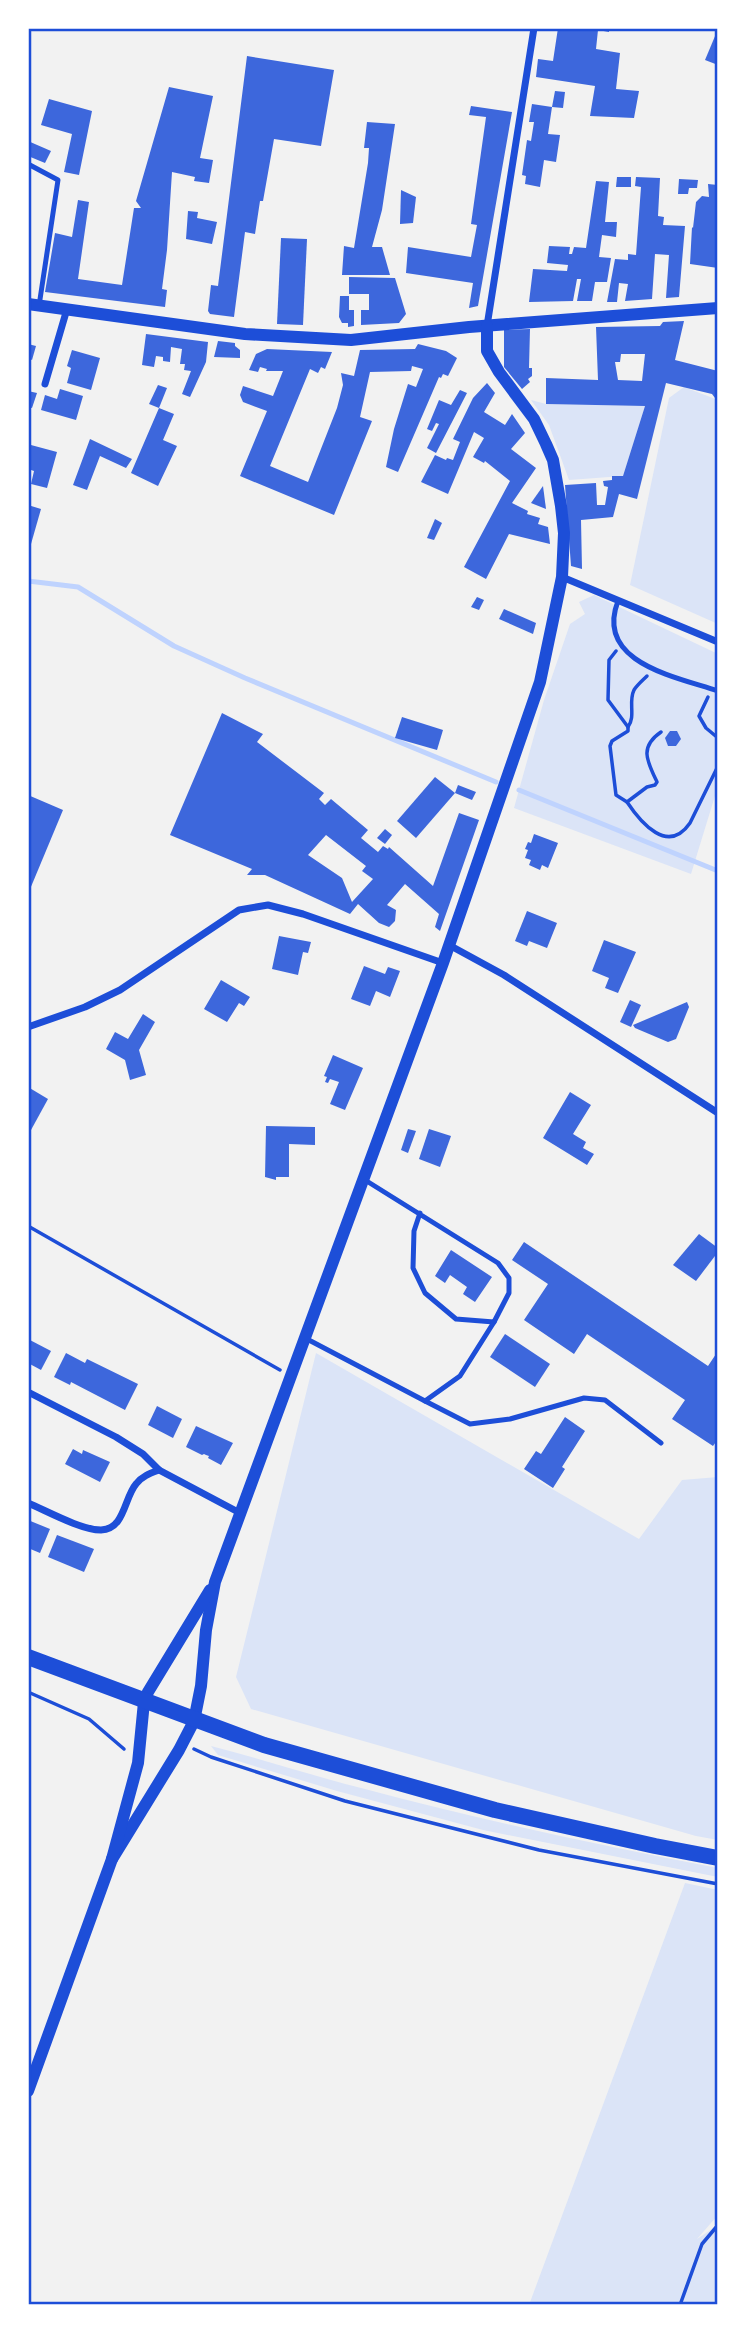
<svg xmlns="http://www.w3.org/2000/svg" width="746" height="2333" font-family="Mulish,sans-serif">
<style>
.green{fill:#dbe4f7}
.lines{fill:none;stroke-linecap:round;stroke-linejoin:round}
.stream{stroke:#bfd3fe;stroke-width:5}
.building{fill:#3d67dc;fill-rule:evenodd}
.path{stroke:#1d4ed8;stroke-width:3.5}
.service{stroke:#1d4ed8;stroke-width:5}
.minor{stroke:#1d4ed8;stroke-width:7}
.tertiary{stroke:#1d4ed8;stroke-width:12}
.primary{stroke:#1d4ed8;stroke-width:16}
.neatline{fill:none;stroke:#1d4ed8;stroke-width:2.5}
</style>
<rect width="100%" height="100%" fill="#f2f2f2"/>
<g class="green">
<path d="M684 387 718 400V624L630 585 669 398Z"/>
<path d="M531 400 546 404 645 406 623 476 569 480 549 425Z"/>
<path d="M594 595 718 654V786L691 874 514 808 544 700 570 624 585 614 579 602Z"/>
<path d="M316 1353 639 1539 682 1480 718 1477V1840L696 1836 251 1709 236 1677Z"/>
<path d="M211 1746C262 1759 313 1776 365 1789 481 1820 600 1845 718 1868V1877L483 1830 337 1791 218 1755Z"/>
<path d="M685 1883 718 1890V2215L697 2239 718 2225V2305H529Z"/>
</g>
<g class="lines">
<g class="stream">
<path d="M28 581 78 587 174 646 245 678 496 782"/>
<path d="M519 790 718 871"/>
</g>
</g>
<g class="building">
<path d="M558 28H609V32L598 30 596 49 620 53 616 89 639 91 634 118 590 116 595 86 536 77 538 59 553 61Z"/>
<path d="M718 29V65L705 60Z"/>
<path d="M247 56 334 70 321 146 274 139 263 201H260L255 234 245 232 234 317 210 314 208 311 211 285 218 286Z"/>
<path d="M169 87 213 96 200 158 213 160 209 183 194 181 195 177 172 172 167 250 162 289 167 290 165 307 45 292 55 233 72 237 78 200 89 202 78 279 122 285 134 208H141L136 201Z"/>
<path d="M555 91 565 92 563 108 552 107Z"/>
<path d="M49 99 92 111 79 175 64 172 72 134 41 125Z"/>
<path d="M532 104 552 107 548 134 560 135 556 162 544 160 540 187 525 184 526 176 522 175 527 140 531 141 534 122H529Z"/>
<path d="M471 106 512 112 478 306 469 308 473 283 406 273 408 247 471 257 477 225 471 224 486 117 469 115Z"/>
<path d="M367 122 395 124 382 210 372 247H382L390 275H342L344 246 354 248 368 163 369 148H364Z"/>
<path d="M28 141 51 151 45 163 28 156Z"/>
<path d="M617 177H631V187H616Z"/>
<path d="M636 177 660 178 658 216 664 217 663 225 685 226 679 297 666 298 669 255 655 254 652 299 625 301 628 284 619 283 617 302H607L615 259 628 260V254L636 255 641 187 635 186Z"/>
<path d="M679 179 698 180 697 188H689L688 194H678Z"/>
<path d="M596 181 609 182 605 222H617L616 237 602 235 599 257 611 258 607 282H595L592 301H577L581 279H577L573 301 529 302 533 269 567 271 568 265 547 263 549 246 570 247 569 254H572L574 247 586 248Z"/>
<path d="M708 184 718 185V268L690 264 692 227 693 228 696 202 702 196 709 197Z"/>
<path d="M401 190 416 197 413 223 400 224Z"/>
<path d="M188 211 198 212 197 218 217 222 212 244 186 239Z"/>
<path d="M281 238 307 239 303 325 277 324Z"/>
<path d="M349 277 395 278 406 314 399 323 361 325V310H369V294H349Z"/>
<path d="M340 296H349V310H354V326L348 327V323H342L339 317Z"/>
<path d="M684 321 675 360 718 371V402L712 394 666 383 637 499 619 494 613 517 581 520 582 569 571 566 565 485 596 483 597 505H605L608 487 604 486 603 481 612 480V476H623L645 406 546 404V378L598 380 596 327 660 326 663 322ZM621 354H645L642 381 618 380 615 362H620Z"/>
<path d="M530 329 529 368H532V376L528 379 530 382 522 389 504 367V330Z"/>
<path d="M146 334 208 342 206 362 190 397 182 394 191 371 184 370 185 364H180L182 349 171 347 170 362 163 361V357L156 356 154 367 142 365Z"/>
<path d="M218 341 235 343V346L240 350V358L214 357Z"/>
<path d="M28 344 36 346 32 360 28 358Z"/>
<path d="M418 344 446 351 457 358 448 376 443 374 441 378 439 377 398 472 386 467 394 429 408 384 416 387 423 369 412 366 411 371 370 372 360 417 372 421 334 515 240 476 267 411 243 402 240 395 243 386 273 396 283 371H266L267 369 260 367 258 372 249 370 256 354 267 349 332 352 325 369 321 367 318 373 310 369 270 466 308 482 337 408 343 385 341 373 354 376 360 350 415 349Z"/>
<path d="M72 350 100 358 91 390 67 383 71 368 67 366Z"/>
<path d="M487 383 495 393 484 412 505 425 512 414 525 433 511 449 536 468 512 503 528 511 527 514 540 518 538 524 548 527 550 544 509 534 486 579 464 567 510 481 485 461 484 463 473 457 484 438 474 432 448 494 421 482 435 455 446 460 447 458 453 460 460 442 453 439 473 398Z"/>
<path d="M158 385 167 388 159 408 149 404Z"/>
<path d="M60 389 83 396 76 420 41 410 45 395 57 399Z"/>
<path d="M460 390 467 393 436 453 427 448 439 424 436 423 432 431 427 429 439 400 451 405Z"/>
<path d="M28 391 37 393 32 408 28 407Z"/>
<path d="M159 408 174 414 163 440 177 446 158 486 131 473Z"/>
<path d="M90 439 132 459 126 468 100 456 87 490 73 485Z"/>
<path d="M31 445 57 452 47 488 31 484 34 471 28 469V457Z"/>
<path d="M543 486 546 509 531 503Z"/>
<path d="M28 505 41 509 31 544 28 543Z"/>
<path d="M435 519 442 523 434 540 427 538Z"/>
<path d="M477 597 484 600 479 610 471 607Z"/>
<path d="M504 609 536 623 533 634 499 619Z"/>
<path d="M222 713 263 734 257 742 324 793 319 799 325 805 331 799 368 830 361 838 378 852 383 846 388 849 389 847 433 886 459 813 479 820 440 931 435 927 439 914 405 884 387 905 396 910 395 921 389 927 379 923 358 904 350 914 265 875H247L252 869 170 835ZM326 835 366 866 362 871 373 879 352 902 342 878 308 855Z"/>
<path d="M402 717 443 730 437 750 395 738Z"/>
<path d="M670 731H677L681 739 676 746H668L665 738Z"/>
<path d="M435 777 455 793 416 838 397 821Z"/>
<path d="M458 785 476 792 472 800 455 793Z"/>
<path d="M28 795 63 810 28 894Z"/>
<path d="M385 829 392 835 385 844 377 838Z"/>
<path d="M534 834 558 843 548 868 542 865 540 870 529 865 531 860 525 858 528 850 525 849 528 842 531 843Z"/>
<path d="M527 911 557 923 547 948 529 941 527 946 515 941Z"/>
<path d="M279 936 311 942 308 953 303 952 298 975 272 969Z"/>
<path d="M604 940 636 952 618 993 605 988 609 978 592 971Z"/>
<path d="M364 966 385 974 388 967 400 971 390 997 376 991 370 1006 351 999Z"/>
<path d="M221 980 250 997 244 1006 239 1003 227 1022 204 1009Z"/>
<path d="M630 1000 641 1005 631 1027 620 1022Z"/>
<path d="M687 1002 689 1007 676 1039 668 1042 635 1028 633 1025Z"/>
<path d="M143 1014 155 1022 139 1050 146 1075 130 1080 125 1060 106 1049 115 1032 128 1039Z"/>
<path d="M333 1055 363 1068 345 1110 330 1104 339 1082 330 1079 328 1083 325 1082 327 1077 324 1076Z"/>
<path d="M28 1087 48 1099 31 1130 28 1129Z"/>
<path d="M570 1092 591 1105 573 1134 586 1142 583 1148 594 1154 587 1165 543 1138Z"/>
<path d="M266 1126 315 1127V1145L289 1144V1177H276V1180L265 1177Z"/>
<path d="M408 1129 416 1131 408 1153 401 1150Z"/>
<path d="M429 1129 451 1136 440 1167 419 1159Z"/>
<path d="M699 1234 718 1248V1252L696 1281 673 1265Z"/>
<path d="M524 1242 708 1366 718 1351V1439L713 1446 672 1419 685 1400 587 1334 574 1354 524 1320 548 1284 512 1260Z"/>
<path d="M451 1250 492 1277 475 1302 463 1294 467 1287 450 1275 445 1283 435 1276Z"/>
<path d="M505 1334 550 1364 535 1387 490 1357Z"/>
<path d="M28 1339 51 1351 41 1370 28 1363Z"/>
<path d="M66 1353 85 1363 87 1359 138 1384 125 1410 71 1382 70 1385 54 1377Z"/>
<path d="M157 1406 182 1419 173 1438 148 1425Z"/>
<path d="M565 1417 585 1431 562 1467 565 1469 553 1488 524 1469 536 1451 541 1454Z"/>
<path d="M196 1426 233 1443 221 1465 208 1458 209 1456 206 1455 204 1454 202 1455 186 1447Z"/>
<path d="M73 1449 82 1454 83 1450 110 1462 100 1482 65 1464Z"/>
<path d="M28 1520 50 1529 40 1553 28 1548Z"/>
<path d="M57 1535 94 1549 84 1572 48 1557Z"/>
</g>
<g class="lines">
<g class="path">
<path d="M616 651 609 660 608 700 628 727V731L612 741 610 746 616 795 627 802 647 787 655 785 657 782C647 761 639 747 661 732"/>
<path d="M708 697 699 716 706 728 718 738"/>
<path d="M628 727C636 716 628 702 634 690 637 685 643 680 647 676"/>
<path d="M627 802C641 823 668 855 690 823L718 766"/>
<path d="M28 1226 280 1370"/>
<path d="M28 1692 89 1719 124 1749"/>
<path d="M194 1749 211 1757 345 1801 539 1850 718 1884"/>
<path d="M680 2305 702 2244 718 2225"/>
</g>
<g class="service">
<path d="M28 164 58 180 39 306"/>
<path d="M618 601C594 663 677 677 718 691"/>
<path d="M365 1180 498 1263 509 1278V1293L494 1322 456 1319 425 1293 413 1268 414 1231 420 1213"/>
<path d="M305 1338 425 1401 460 1376 494 1322"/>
<path d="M425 1401 470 1424 510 1419 584 1398 605 1400 661 1443"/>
</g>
<g class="minor">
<path d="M487 326 534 28"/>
<path d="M45 384 67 309"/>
<path d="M562 577 718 642"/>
<path d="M449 945 504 975 718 1113"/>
<path d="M28 1027 85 1007 120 990 239 910 268 905 303 914 443 963"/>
<path d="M28 1392 116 1437 143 1454 159 1470 240 1513"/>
<path d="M28 1503C47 1511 81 1530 101 1530 125 1529 124 1498 136 1484 142 1476 151 1473 159 1470"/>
</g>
<g class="tertiary">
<path d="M28 304 245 334 351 340 469 327 718 308"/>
<path d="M112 1859 179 1750 194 1721 201 1686 206 1630 215 1582 443 963 540 682 562 577 564 533 561 506 553 460 546 444 534 419 499 372 487 351V326"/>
<path d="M28 2091 112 1859 138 1763 144 1702 148 1692 210 1590"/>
</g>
<path class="primary" d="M28 1657 264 1745 495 1810 655 1846 718 1858"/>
</g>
<rect width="746" height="2333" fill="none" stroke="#ffffff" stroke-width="60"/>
<rect x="30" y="30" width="686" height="2273" class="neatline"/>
</svg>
